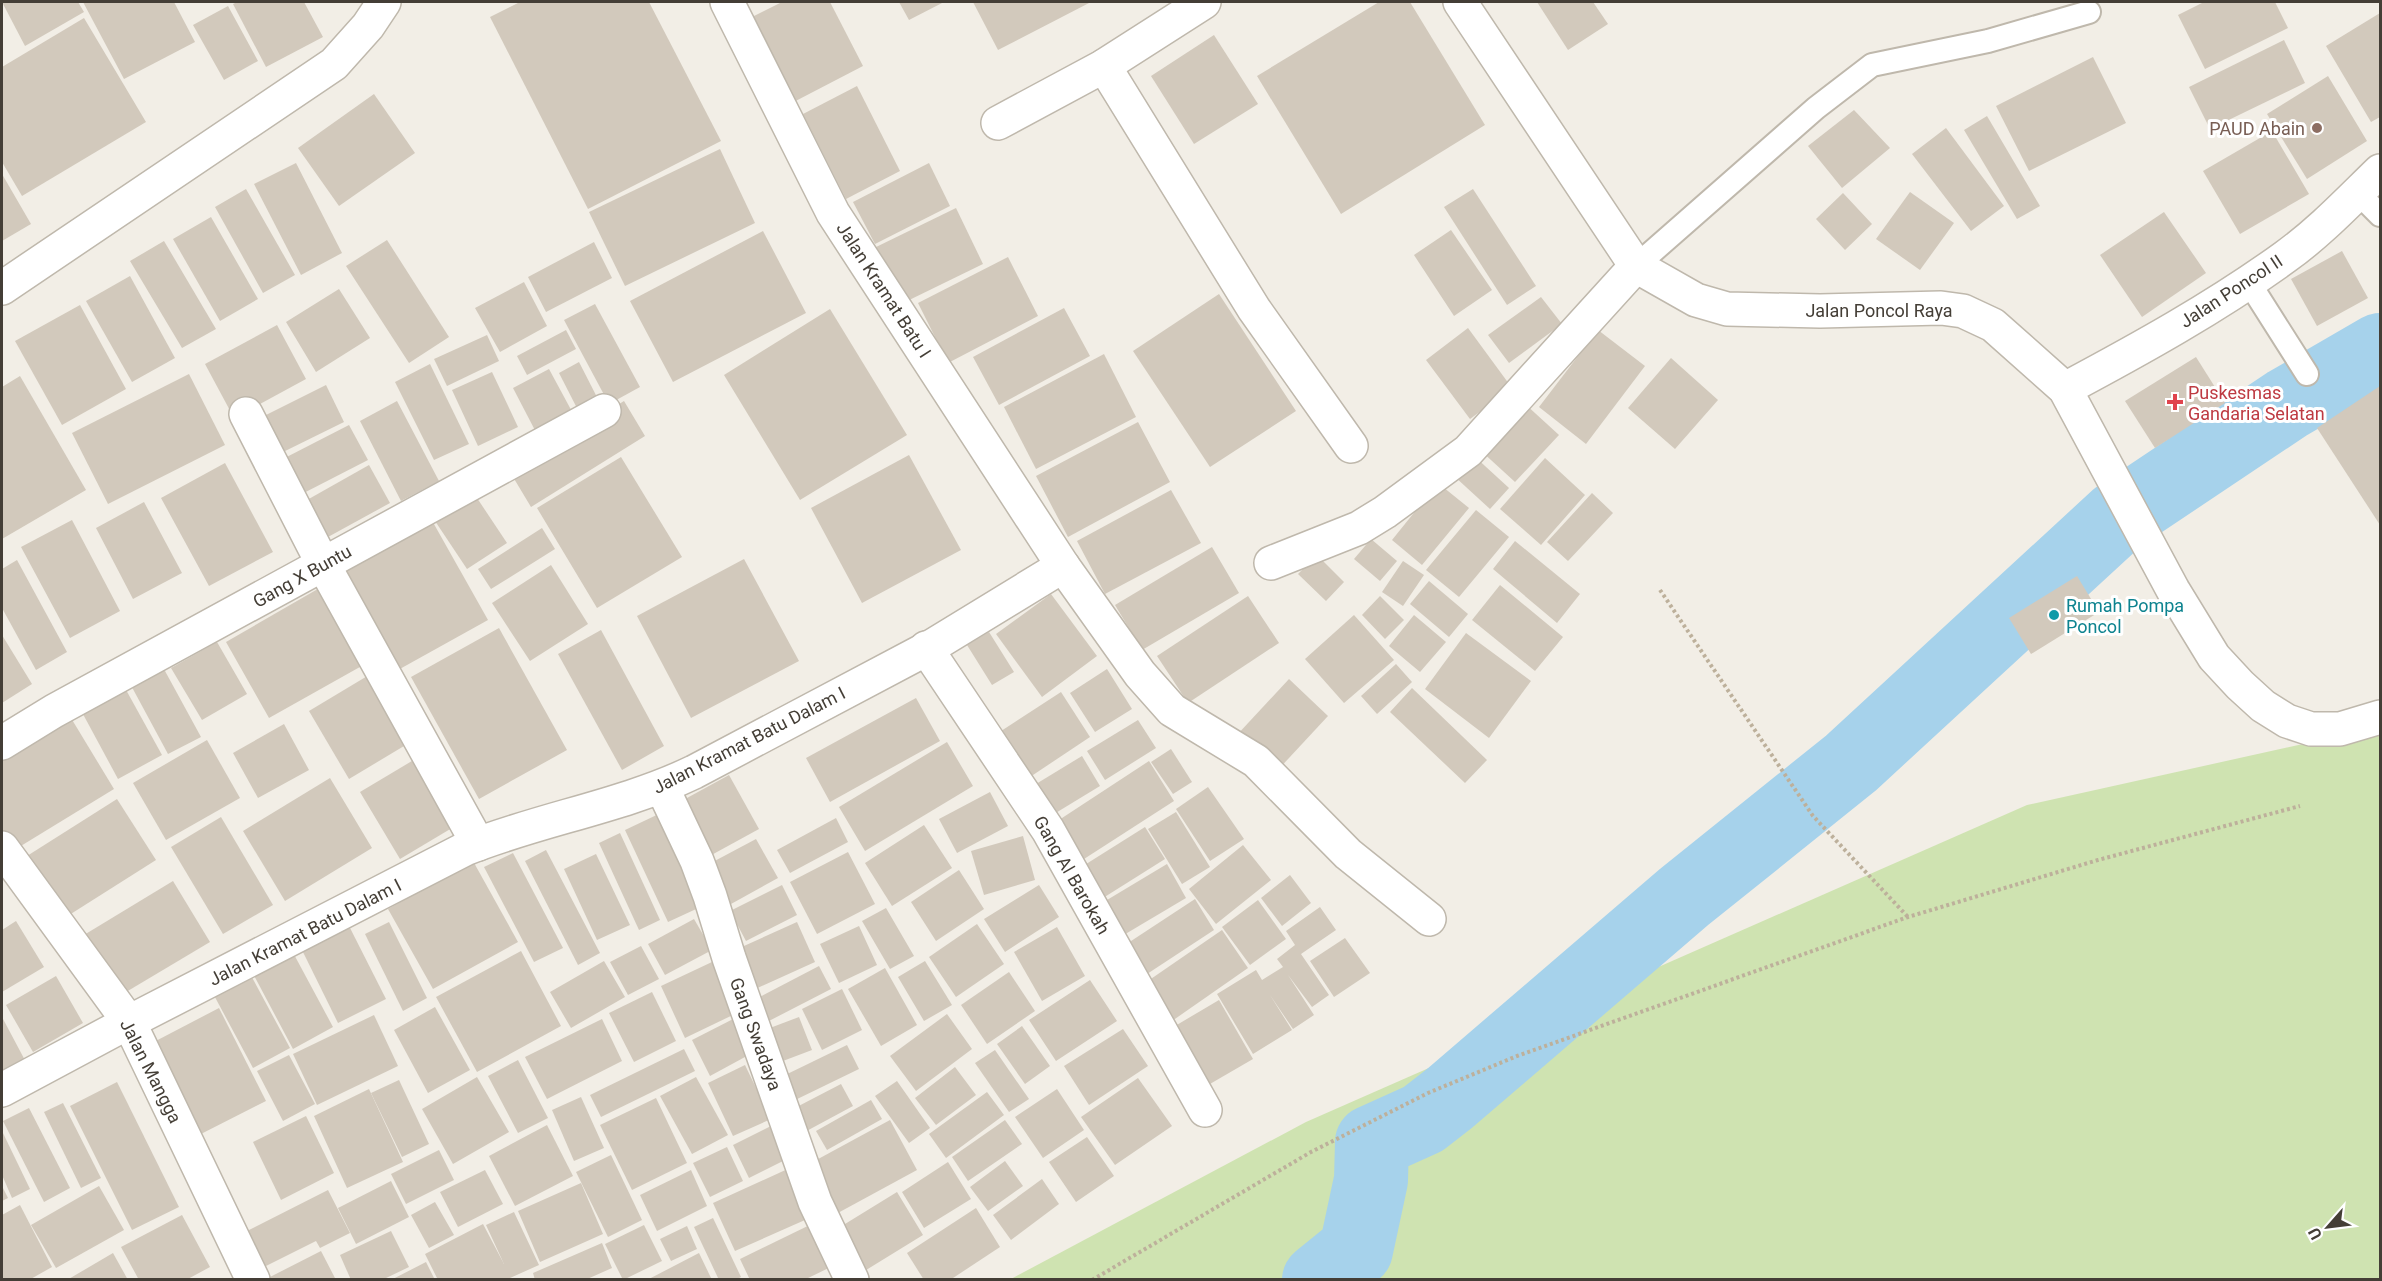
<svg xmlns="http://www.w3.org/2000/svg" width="2382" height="1281" font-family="Roboto,sans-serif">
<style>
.green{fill:#cfe3b1}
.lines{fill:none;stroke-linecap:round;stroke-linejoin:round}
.river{stroke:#a6d2eb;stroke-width:74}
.building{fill:#d2c9bc}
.lane-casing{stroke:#bfb8ac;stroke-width:26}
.street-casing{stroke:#bfb8ac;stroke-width:36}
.path{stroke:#bdb09b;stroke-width:4;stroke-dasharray:3 3;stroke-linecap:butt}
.lane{stroke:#fff;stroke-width:22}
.street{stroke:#fff;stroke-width:33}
.education-dot{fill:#8d6e63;stroke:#fff;stroke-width:2}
.health-dot{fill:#e0444e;stroke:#fff;stroke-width:2}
.culture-dot{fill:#0f9aa8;stroke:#fff;stroke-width:2}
.labels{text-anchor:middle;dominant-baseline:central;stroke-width:6;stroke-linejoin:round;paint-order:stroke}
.education-label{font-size:18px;fill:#785e54;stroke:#fff;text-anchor:end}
.street-label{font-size:18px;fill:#443e36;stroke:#fff}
.health-label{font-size:18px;fill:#be3a42;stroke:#fff;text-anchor:start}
.culture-label{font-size:18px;fill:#0d838f;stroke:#fff;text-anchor:start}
</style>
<rect width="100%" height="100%" fill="#f2eee6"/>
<path class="green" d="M2380 727V1279L1009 1280 1306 1122 2027 805Z"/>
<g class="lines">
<path class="river" d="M1319 1280 1356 1250 1371 1180 1372 1142 1423 1119 1450 1098 1684 897 1851 763 2118 517 2287 404 2380 350"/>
</g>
<g class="building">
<path d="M2 2H78L84 12 25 46Z"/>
<path d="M83 2H174L195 42 124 79Z"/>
<path d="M237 2H304L323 37 266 67 233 4Z"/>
<path d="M520 2H649L721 141 588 209 490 17Z"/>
<path d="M782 2H830L863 66 786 106 742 22Z"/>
<path d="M899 2H944L909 20Z"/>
<path d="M973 2H1091L998 50Z"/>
<path d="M1379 2H1410L1485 125 1341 214 1257 76Z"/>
<path d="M1537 2H1593L1608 24 1568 50Z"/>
<path d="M2204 2H2275L2288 28 2205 69 2178 15Z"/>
<path d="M228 6 258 61 224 80 193 25Z"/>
<path d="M2380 13V117L2371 122 2326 46Z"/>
<path d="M84 18 146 122 22 196 2 162V67Z"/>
<path d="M1214 35 1258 104 1194 144 1151 76Z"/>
<path d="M2284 40 2305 83 2210 129 2189 87Z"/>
<path d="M2093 57 2126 123 2029 171 1996 106Z"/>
<path d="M2328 76 2367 141 2307 179 2267 114Z"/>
<path d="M857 86 900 171 846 199 803 114Z"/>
<path d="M374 94 415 153 339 206 298 148Z"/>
<path d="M1854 110 1890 148 1842 188 1808 146Z"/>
<path d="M1987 116 2040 206 2017 219 1964 130Z"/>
<path d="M1946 128 2004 206 1971 231 1912 154Z"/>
<path d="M2272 131 2309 194 2240 234 2203 171Z"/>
<path d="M720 149 755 223 625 286 589 212Z"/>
<path d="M296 163 342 253 301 275 254 184Z"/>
<path d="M929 163 950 206 875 244 853 202Z"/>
<path d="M2 174 31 224 2 241Z"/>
<path d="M246 189 295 275 263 293 215 207Z"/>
<path d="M1473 189 1536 286 1507 305 1444 207Z"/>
<path d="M1910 192 1954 223 1920 270 1876 239Z"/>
<path d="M1843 193 1872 224 1845 250 1816 219Z"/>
<path d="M956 208 983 264 899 305 872 249Z"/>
<path d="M2164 212 2206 273 2142 317 2100 255Z"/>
<path d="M211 217 258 299 220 321 173 239Z"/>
<path d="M1451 230 1492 290 1454 316 1414 255Z"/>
<path d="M763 231 806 313 673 382 630 301Z"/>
<path d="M387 240 449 337 409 363 346 266Z"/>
<path d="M164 241 216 329 182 348 130 261Z"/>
<path d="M594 242 612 278 546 312 528 277Z"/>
<path d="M2342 251 2368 298 2317 326 2291 279Z"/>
<path d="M1008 257 1038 316 948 363 918 303Z"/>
<path d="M130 276 175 358 132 382 86 301Z"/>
<path d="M524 282 547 326 500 352 475 308Z"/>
<path d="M339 289 370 338 316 372 286 322Z"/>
<path d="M1219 294 1296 411 1210 467 1133 351Z"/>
<path d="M1541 297 1562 324 1509 363 1488 335Z"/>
<path d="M595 304 640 387 609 404 564 320Z"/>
<path d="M80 305 126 389 62 425 15 341Z"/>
<path d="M1064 308 1090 356 999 405 973 357Z"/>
<path d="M830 309 907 435 800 500 724 375Z"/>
<path d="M277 325 306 379 234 418 205 364Z"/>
<path d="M1468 328 1512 388 1470 419 1426 360Z"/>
<path d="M566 330 576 349 527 375 517 356Z"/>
<path d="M1598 330 1645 366 1586 444 1539 407Z"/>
<path d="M487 335 499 361 447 386 434 359Z"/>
<path d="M1104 354 1136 417 1036 469 1004 407Z"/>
<path d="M2196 357 2225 403 2155 448 2125 401Z"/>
<path d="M1671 358 1718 400 1675 449 1628 408Z"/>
<path d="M579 362 600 403 580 414 559 373Z"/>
<path d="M430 364 469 444 434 460 395 382Z"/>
<path d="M549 369 576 419 539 438 513 388Z"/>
<path d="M492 372 518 427 478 446 452 390Z"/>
<path d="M189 374 225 445 108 504 72 433Z"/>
<path d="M20 376 86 490 2 539V387Z"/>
<path d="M326 385 344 422 275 456 256 420Z"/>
<path d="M2380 386V525L2317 428Z"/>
<path d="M397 401 439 481 401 501 360 421Z"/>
<path d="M624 401 645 436 531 507 510 472Z"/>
<path d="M1524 403 1559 435 1515 482 1480 450Z"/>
<path d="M1138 422 1170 482 1068 537 1036 476Z"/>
<path d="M349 425 368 460 294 498 275 463Z"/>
<path d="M909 455 961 550 862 603 811 508Z"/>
<path d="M1473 455 1509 488 1490 509 1454 476Z"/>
<path d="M621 457 682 557 597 608 537 508Z"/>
<path d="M1545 458 1585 495 1541 545 1500 509Z"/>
<path d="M225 463 273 552 209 586 161 498Z"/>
<path d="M369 465 390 503 328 537 307 500Z"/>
<path d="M1438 483 1469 508 1422 565 1392 540Z"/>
<path d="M1171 490 1201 543 1105 594 1077 541Z"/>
<path d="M473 492 507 543 467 569 433 518Z"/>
<path d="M1592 493 1613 513 1568 561 1547 542Z"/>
<path d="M144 502 182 573 133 599 96 528Z"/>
<path d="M1476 510 1509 537 1459 597 1426 570Z"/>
<path d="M430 517 488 620 398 670 341 566Z"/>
<path d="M72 520 120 611 70 638 21 547Z"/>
<path d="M542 528 555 549 491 589 478 569Z"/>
<path d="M1371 539 1397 561 1380 581 1354 559Z"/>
<path d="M1515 541 1580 594 1557 623 1493 569Z"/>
<path d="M1212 547 1239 593 1142 650 1115 605Z"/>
<path d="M1317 555 1344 582 1326 601 1298 574Z"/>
<path d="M744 559 799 661 691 718 637 616Z"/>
<path d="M17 560 67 652 36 670 2 608V569Z"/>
<path d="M1403 561 1424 575 1403 606 1382 592Z"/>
<path d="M551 565 588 624 530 661 492 603Z"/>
<path d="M2077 576 2099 612 2031 654 2009 618Z"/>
<path d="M1429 581 1468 614 1449 637 1410 604Z"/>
<path d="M1500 585 1563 637 1535 671 1472 620Z"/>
<path d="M323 586 367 663 269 718 226 642Z"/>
<path d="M1051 594 1097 656 1042 697 996 634Z"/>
<path d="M1248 596 1279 643 1188 703 1157 656Z"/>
<path d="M1380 596 1404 620 1385 639 1362 615Z"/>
<path d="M1354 615 1394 660 1344 703 1305 659Z"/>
<path d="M1414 615 1446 642 1420 672 1389 646Z"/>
<path d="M499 628 567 750 479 799 411 677Z"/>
<path d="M601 630 664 746 622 770 558 654Z"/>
<path d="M989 632 1014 672 992 685 967 645Z"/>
<path d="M1466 633 1531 681 1489 738 1425 689Z"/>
<path d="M2 635 32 684 2 703Z"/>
<path d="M217 642 247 694 202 720 171 668Z"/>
<path d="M159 660 201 737 168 754 127 678Z"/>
<path d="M1396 664 1412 682 1377 714 1361 696Z"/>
<path d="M1107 669 1132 709 1095 732 1070 693Z"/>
<path d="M374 672 414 740 349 779 309 711Z"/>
<path d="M120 679 162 755 118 779 77 703Z"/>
<path d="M1289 679 1328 716 1276 772 1236 736Z"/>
<path d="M1412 688 1487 760 1465 783 1390 712Z"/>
<path d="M1061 692 1090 737 1027 779 998 733Z"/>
<path d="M916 698 940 741 830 802 806 758Z"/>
<path d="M71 718 114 789 11 852 2 836V760Z"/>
<path d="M1138 720 1156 748 1105 780 1087 751Z"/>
<path d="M284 724 309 770 258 798 233 753Z"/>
<path d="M207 740 240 798 166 840 133 783Z"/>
<path d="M947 742 973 786 865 851 839 807Z"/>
<path d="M1171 749 1192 782 1173 794 1151 762Z"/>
<path d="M422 755 462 822 400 859 360 792Z"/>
<path d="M1082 756 1100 786 1054 814 1036 784Z"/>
<path d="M1149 761 1174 801 1084 859 1059 820Z"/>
<path d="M729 775 759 829 706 858 676 804Z"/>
<path d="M330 778 372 848 285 901 243 831Z"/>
<path d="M1208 787 1244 839 1210 861 1176 809Z"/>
<path d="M990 792 1008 826 957 853 939 819Z"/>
<path d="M117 799 156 860 66 917 27 856Z"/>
<path d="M663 812 707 904 668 922 625 830Z"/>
<path d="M1176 812 1210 867 1182 884 1148 829Z"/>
<path d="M221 817 273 905 223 934 171 847Z"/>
<path d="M836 818 848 842 790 873 777 850Z"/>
<path d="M924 825 952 868 892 906 865 863Z"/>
<path d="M1145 827 1165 859 1103 898 1083 866Z"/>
<path d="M620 833 660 920 639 930 599 843Z"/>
<path d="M1023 836 1035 880 984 895 971 851Z"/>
<path d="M756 839 778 878 731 904 709 864Z"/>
<path d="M1243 845 1271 880 1216 924 1189 889Z"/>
<path d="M546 850 600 953 578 965 525 861Z"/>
<path d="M848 852 875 904 817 934 790 882Z"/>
<path d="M513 853 563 948 534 962 484 867Z"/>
<path d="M596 854 630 925 597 940 564 869Z"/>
<path d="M473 861 518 942 433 989 388 909Z"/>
<path d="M1167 864 1186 898 1122 936 1102 903Z"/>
<path d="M959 870 984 909 936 941 911 902Z"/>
<path d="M1290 875 1311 903 1282 926 1261 898Z"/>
<path d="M173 881 210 942 116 998 79 938Z"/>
<path d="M782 885 797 915 746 941 730 911Z"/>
<path d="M1039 885 1059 917 1005 952 984 919Z"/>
<path d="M1195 899 1214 930 1144 976 1125 945Z"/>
<path d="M1258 900 1286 939 1250 965 1222 927Z"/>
<path d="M1320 907 1336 930 1301 954 1329 995 1312 1007 1288 975 1314 1015 1293 1029 1270 995 1292 1030 1253 1054 1217 994 1256 970 1262 980 1283 967 1277 959 1295 945 1286 931Z"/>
<path d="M886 908 914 956 890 969 862 921Z"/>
<path d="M694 919 712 950 665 975 648 944Z"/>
<path d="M16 921 44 967 2 992V930Z"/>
<path d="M389 922 427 998 403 1011 365 934Z"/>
<path d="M797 922 815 962 753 990 735 950Z"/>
<path d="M348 924 386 999 338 1023 301 948Z"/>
<path d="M977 924 1004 964 956 997 929 957Z"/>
<path d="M859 926 877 965 839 983 820 944Z"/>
<path d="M1057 927 1085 976 1042 1001 1014 952Z"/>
<path d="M1222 930 1248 968 1172 1021 1145 983Z"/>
<path d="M1345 938 1370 973 1334 997 1310 961Z"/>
<path d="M641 946 659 979 628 995 610 962Z"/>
<path d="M290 947 333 1027 293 1049 250 968Z"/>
<path d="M521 951 561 1026 477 1072 436 997Z"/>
<path d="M604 961 625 997 571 1028 550 992Z"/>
<path d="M925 961 952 1005 924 1021 898 977Z"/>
<path d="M712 962 737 1013 685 1038 661 986Z"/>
<path d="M246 966 290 1048 253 1068 209 986Z"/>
<path d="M819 966 831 989 767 1022 756 999Z"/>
<path d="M885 968 917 1025 881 1046 848 989Z"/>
<path d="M1009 972 1035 1011 987 1044 961 1005Z"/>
<path d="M56 976 83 1023 33 1052 6 1005Z"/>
<path d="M1090 980 1117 1021 1056 1061 1029 1020Z"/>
<path d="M842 989 862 1030 822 1050 802 1009Z"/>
<path d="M652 992 676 1041 634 1062 609 1013Z"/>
<path d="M1219 1000 1253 1059 1203 1088 1170 1029Z"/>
<path d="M435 1007 470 1070 428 1093 394 1030Z"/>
<path d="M219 1008 266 1101 197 1136 150 1044Z"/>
<path d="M947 1014 972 1049 916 1091 890 1056Z"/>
<path d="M374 1015 398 1066 317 1105 293 1054Z"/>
<path d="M739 1016 756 1051 710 1076 692 1040Z"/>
<path d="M2 1017 28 1066 2 1080Z"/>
<path d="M799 1017 812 1050 775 1064 762 1031Z"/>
<path d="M602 1019 622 1061 547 1099 525 1057Z"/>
<path d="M1022 1026 1050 1066 1025 1084 997 1044Z"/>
<path d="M1123 1029 1148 1066 1089 1105 1064 1066Z"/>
<path d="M847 1045 859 1069 791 1102 779 1078Z"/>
<path d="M684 1049 695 1071 601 1117 590 1095Z"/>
<path d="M995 1050 1029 1099 1009 1112 975 1063Z"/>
<path d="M289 1055 315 1104 283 1121 257 1071Z"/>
<path d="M518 1060 548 1118 518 1133 488 1076Z"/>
<path d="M745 1065 771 1119 733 1136 708 1083Z"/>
<path d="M955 1067 976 1095 936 1125 915 1098Z"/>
<path d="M477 1077 509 1132 453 1164 422 1109Z"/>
<path d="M696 1077 728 1135 692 1154 660 1096Z"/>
<path d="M1138 1078 1172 1126 1115 1165 1081 1117Z"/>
<path d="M399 1080 429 1144 402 1157 371 1093Z"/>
<path d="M897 1081 930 1128 909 1143 875 1096Z"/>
<path d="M117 1082 179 1207 132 1230 70 1106Z"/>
<path d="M841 1084 853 1106 801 1134 789 1111Z"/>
<path d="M369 1089 403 1162 347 1188 314 1116Z"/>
<path d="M1057 1089 1084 1130 1043 1158 1015 1117Z"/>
<path d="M987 1092 1004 1115 946 1158 929 1134Z"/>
<path d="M581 1097 604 1148 574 1161 552 1110Z"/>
<path d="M656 1098 687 1163 632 1190 600 1125Z"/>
<path d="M871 1100 882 1119 827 1150 816 1131Z"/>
<path d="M63 1103 101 1178 81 1188 44 1112Z"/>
<path d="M29 1108 70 1188 44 1202 3 1121Z"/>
<path d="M306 1116 334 1173 281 1200 253 1142Z"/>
<path d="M890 1120 917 1170 836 1214 809 1164Z"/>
<path d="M1005 1120 1022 1144 968 1181 952 1157Z"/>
<path d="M779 1122 795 1155 749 1178 733 1145Z"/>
<path d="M547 1125 573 1176 515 1206 489 1156Z"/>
<path d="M2 1131 30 1189 12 1198 2 1175Z"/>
<path d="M1087 1137 1114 1176 1076 1202 1049 1162Z"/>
<path d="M727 1147 743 1181 710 1197 693 1163Z"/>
<path d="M439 1150 454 1180 406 1204 391 1174Z"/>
<path d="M611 1155 642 1220 608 1237 576 1172Z"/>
<path d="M1005 1161 1023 1186 988 1211 970 1187Z"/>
<path d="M948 1162 971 1199 924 1228 902 1192Z"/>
<path d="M792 1167 814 1216 735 1251 713 1203Z"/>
<path d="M485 1170 503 1204 458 1227 440 1192Z"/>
<path d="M691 1170 707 1206 657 1231 640 1195Z"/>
<path d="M1042 1179 1059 1204 1011 1240 993 1215Z"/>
<path d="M391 1181 409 1217 356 1244 338 1208Z"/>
<path d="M581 1183 603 1234 540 1262 518 1211Z"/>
<path d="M2 1186 8 1198 2 1201Z"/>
<path d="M99 1186 124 1230 56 1268 31 1225Z"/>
<path d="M328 1190 350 1233 320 1248 316 1241 258 1270 241 1234Z"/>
<path d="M897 1192 923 1235 858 1275 832 1232Z"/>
<path d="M435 1202 454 1235 429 1248 411 1215Z"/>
<path d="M20 1205 52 1267 29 1280H2V1215Z"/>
<path d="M976 1208 1000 1247 950 1280H924L907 1253Z"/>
<path d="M514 1212 539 1265 510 1278 511 1280H438L425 1254 483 1224 504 1264 486 1225Z"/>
<path d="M182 1215 210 1267 186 1280H139L121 1247Z"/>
<path d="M713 1218 741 1277 735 1280H719L694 1227Z"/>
<path d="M818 1221 839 1263 804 1280H750L740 1259Z"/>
<path d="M644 1225 662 1261 623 1280 605 1244Z"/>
<path d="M687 1226 697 1249 671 1261 660 1239Z"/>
<path d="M391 1231 409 1267 382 1280H351L340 1255Z"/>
<path d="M602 1243 612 1268 585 1280H535L533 1273Z"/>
<path d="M321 1251 336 1280H271L270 1277Z"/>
<path d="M113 1253 128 1280H67Z"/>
<path d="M699 1253 712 1280H647Z"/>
<path d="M426 1262 435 1280H391Z"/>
</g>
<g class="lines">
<g class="lane-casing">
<g id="lane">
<path d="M2358 193 2380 215"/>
<path d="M1636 266 1816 108 1872 65 1988 41 2089 12"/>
<path d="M2248 281 2307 374"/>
</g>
</g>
<g class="street-casing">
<g id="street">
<path d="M727 2 833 213 1063 566 1140 674 1172 710 1256 761 1348 854 1429 919"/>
<path d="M1460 2 1636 266 1696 300 1727 309 1820 311 1941 308 1963 311 1993 325 2065 389 2173 590 2214 657 2240 685 2263 706 2287 721 2311 729H2340L2380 717"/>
<path d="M1104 66 1254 309 1351 446"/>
<path d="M998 123 1104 66 1204 2"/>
<path d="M2 288 334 64 368 26 384 2"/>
<path d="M2065 389C2140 349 2216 307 2285 257 2320 232 2350 200 2380 171"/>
<path d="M246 414 323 564 478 844"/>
<path d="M1271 563 1359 528 1385 512 1468 451 1636 266"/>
<path d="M926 648 1048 830 1205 1110"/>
<path d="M2 743 54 711 604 411"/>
<path d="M662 787 697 861 710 896 729 958 815 1202 852 1280"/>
<path d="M2 848 129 1022 253 1280"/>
<path d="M2 1090 129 1022 465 849C539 819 621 807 694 772L932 646 1063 566"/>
</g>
</g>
<g class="path">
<path d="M1660 590 1813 816 1908 917"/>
<path d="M1092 1280 1311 1152 1428 1093 1517 1056 1908 917 2098 860 2300 806"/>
</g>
<use href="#lane" class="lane"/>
<use href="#street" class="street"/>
</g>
<circle class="education-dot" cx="2317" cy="128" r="6"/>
<path class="health-dot" d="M2172 393h6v6h6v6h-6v6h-6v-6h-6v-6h6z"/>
<circle class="culture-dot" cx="2054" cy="615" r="6"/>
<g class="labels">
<g class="education-label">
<text x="2305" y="128">PAUD Abain</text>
</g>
<g class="street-label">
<text transform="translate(884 290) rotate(57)">Jalan Kramat Batu I</text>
<text transform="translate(2231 291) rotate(-33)">Jalan Poncol II</text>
<text x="1879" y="310">Jalan Poncol Raya</text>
<text transform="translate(302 576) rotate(-29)">Gang X Buntu</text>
<text transform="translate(749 740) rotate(-27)">Jalan Kramat Batu Dalam I</text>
<text transform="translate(1072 875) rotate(60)">Gang Al Barokah</text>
<text transform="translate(305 932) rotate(-27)">Jalan Kramat Batu Dalam I</text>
<text transform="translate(756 1034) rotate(70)">Gang Swadaya</text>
<text transform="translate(151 1071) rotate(63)">Jalan Mangga</text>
</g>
<g class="health-label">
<text x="2188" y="392">Puskesmas<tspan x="2188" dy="21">Gandaria Selatan</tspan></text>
</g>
<g class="culture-label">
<text x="2066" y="605">Rumah Pompa<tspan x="2066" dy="21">Poncol</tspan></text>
</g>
</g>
<rect width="2382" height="1281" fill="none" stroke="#443e36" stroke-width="6"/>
<g transform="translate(2328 1227) rotate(242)" stroke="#ffffff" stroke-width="4.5" paint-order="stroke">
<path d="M0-4.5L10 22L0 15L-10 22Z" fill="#443e36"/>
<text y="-9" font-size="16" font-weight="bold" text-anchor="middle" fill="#443e36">U</text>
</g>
</svg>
